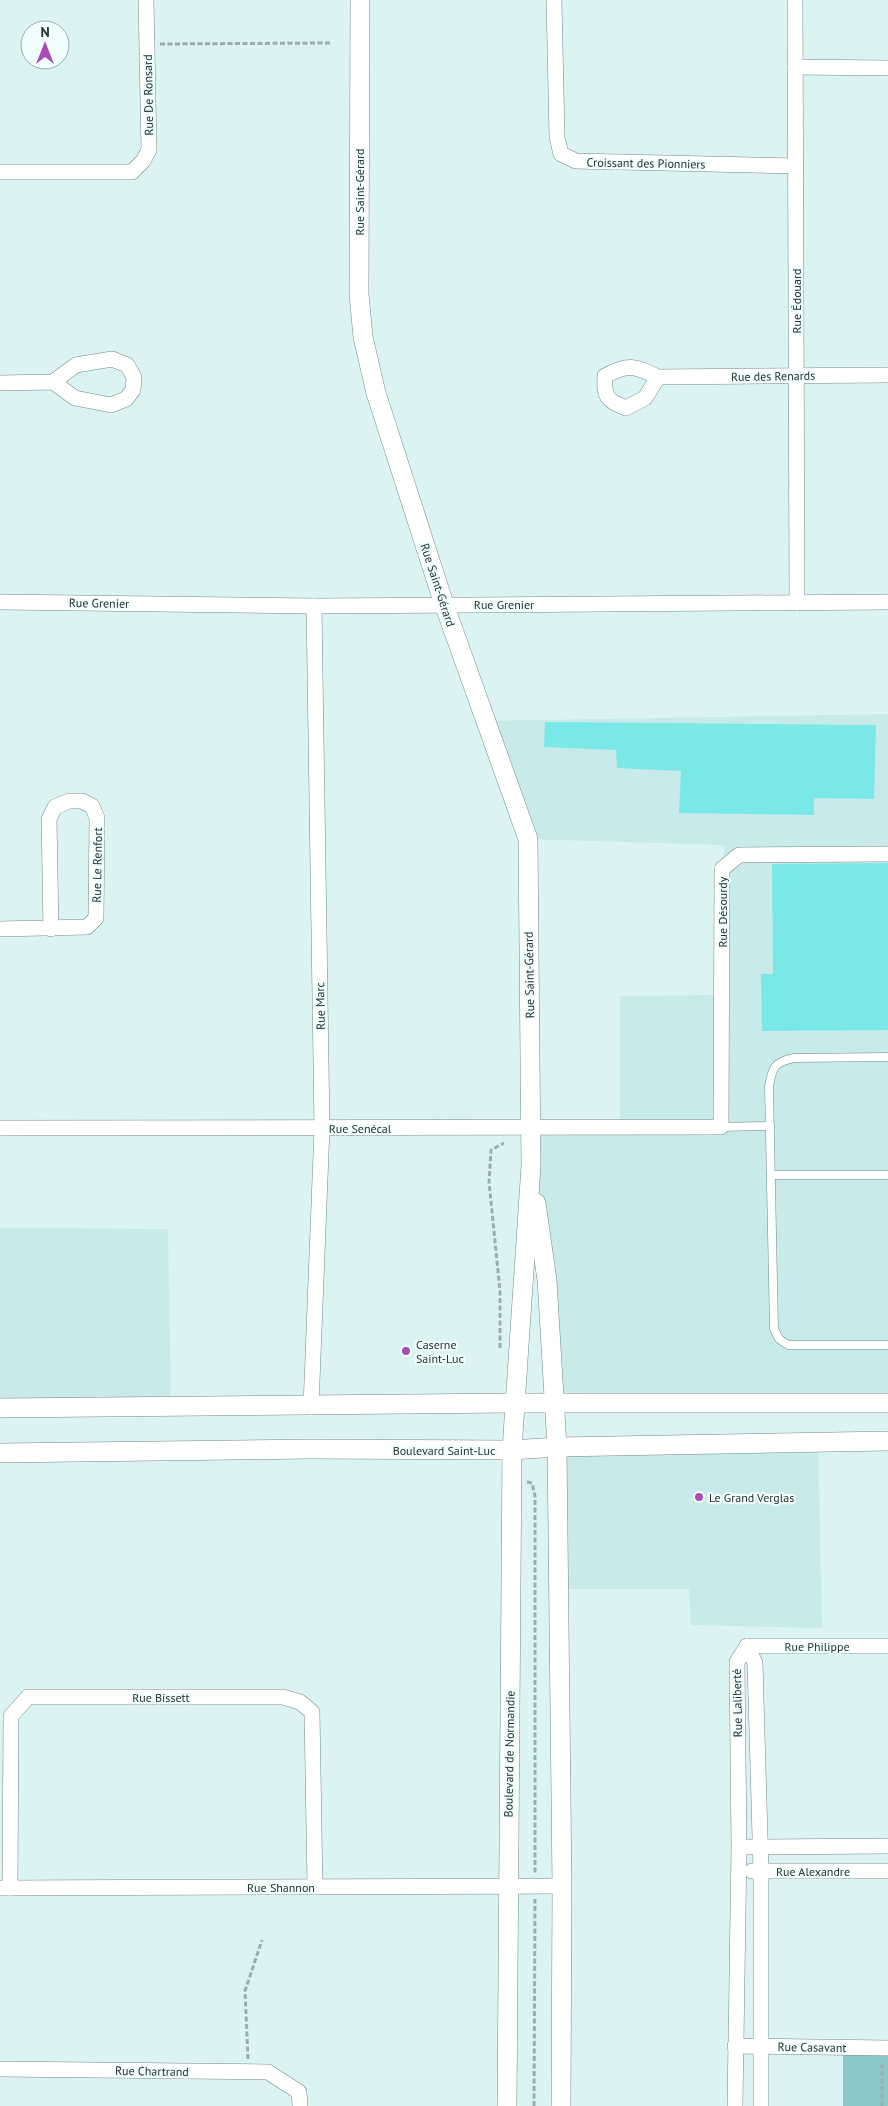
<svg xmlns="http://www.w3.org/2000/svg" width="888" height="2106" font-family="'PT Sans',sans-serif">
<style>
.built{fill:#c8eaea}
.green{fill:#8bc8c8}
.building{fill:#7be8e8}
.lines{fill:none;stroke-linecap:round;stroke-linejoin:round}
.service-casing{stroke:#738989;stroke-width:9}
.minor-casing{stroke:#738989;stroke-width:16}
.tertiary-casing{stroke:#738989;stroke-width:20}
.path{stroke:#9baeae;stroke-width:3;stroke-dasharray:5 2.5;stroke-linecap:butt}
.service{stroke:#fff;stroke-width:8}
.minor{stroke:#fff;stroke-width:15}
.tertiary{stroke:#fff;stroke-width:19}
.poi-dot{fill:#a94cb6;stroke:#f0fefe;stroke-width:2}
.labels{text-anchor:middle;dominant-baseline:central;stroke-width:4.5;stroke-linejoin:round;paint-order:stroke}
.street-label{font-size:12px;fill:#273131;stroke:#f0fefe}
.poi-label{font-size:12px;fill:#273131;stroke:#f0fefe;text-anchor:start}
</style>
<rect width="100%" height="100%" fill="#dbf3f3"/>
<g class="built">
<path d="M888 714V1403L554 1404 531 1127H620V996L721 995 722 869 725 845 528 839 483 721Z"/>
<path d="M0 1228 168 1229 171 1407 0 1408Z"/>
<path d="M818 1442 822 1628 691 1625 689 1589H559L557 1447Z"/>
</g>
<rect class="green" x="843" y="2049" width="45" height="57"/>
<g class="building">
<path d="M545 722 876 725 874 799 814 798V815L679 813 681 771 617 768 616 750 544 747Z"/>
<path d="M888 863V1030L762 1031 761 974H773L772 864Z"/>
</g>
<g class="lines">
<g class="service-casing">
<g id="service">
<path d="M888 1057 794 1058C774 1062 772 1068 769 1087L774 1329 779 1339 788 1345H888"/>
<path d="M721 1127 770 1126"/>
<path d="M771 1175H888"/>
</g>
</g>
<g class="minor-casing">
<g id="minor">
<path d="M554 0 557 137 561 154 576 161 796 166"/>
<path d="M795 0 797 603"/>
<path d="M795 67 888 68"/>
<path d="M0 172H132L143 161 149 150 146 0"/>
<path d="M658 377 645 398 626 408C606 400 604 397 605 376 628 363 635 366 658 377L888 375"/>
<path d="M0 383 53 382 76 365 112 359 127 365 134 377 133 390 126 399 111 405 75 398 53 382"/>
<path d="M0 602 314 606 888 602"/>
<path d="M0 929 87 927 96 918 97 818 92 806 82 801H69L55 807 49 819 51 929"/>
<path d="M0 1128 721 1127 722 869 739 855 888 854"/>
<path d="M311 1407 322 1128 314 606"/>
<path d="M747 1646H888"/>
<path d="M748 1847 888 1846"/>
<path d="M752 1871H888"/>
<path d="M1 1888 562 1886"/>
<path d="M10 1888 11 1716 28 1697H283L300 1702 312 1712 315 1887"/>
<path d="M735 2046 888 2048"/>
<path d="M0 2069 268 2072 299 2092 300 2106"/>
<path d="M735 2106 739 1847 737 1662 747 1646 755 1663 761 1871V2106"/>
</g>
</g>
<g class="tertiary-casing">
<g id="tertiary">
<path d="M360 0 359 294 363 337 376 393 444 604 528 839 531 1166 512 1450 507 2106"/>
<path d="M536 1203 547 1280 557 1447 562 1886 561 2106"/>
<path d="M0 1408 516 1403H888"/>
<path d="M0 1453 310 1449 512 1450 557 1447 888 1441"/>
</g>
</g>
<g class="path">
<path d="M160 44 330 43"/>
<path d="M500 1348V1291L489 1182 491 1150 504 1143"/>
<path d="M527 1482 532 1483 535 1496V1873"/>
<path d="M248 2059 245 1991 262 1940"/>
<path d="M534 2106 535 1899"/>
<path d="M882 2106V2062"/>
</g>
<use href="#service" class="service"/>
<use href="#minor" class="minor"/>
<use href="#tertiary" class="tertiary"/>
</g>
<g class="poi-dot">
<circle cx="406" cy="1351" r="5"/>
<circle cx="699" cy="1497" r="5"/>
</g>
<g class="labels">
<g class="street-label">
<text transform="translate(148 95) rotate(-91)">Rue De Ronsard</text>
<text transform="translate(646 163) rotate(1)">Croissant des Pionniers</text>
<text transform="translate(359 192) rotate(-90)">Rue Saint-Gérard</text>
<text transform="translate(796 301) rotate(-90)">Rue Édouard</text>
<text transform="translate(773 376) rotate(-1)">Rue des Renards</text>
<text transform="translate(438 585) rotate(72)">Rue Saint-Gérard</text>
<text transform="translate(99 603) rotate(1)">Rue Grenier</text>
<text x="504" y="604">Rue Grenier</text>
<text transform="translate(97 865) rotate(-89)">Rue Le Renfort</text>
<text transform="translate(722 912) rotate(-90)">Rue Désourdy</text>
<text transform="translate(529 975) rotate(-91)">Rue Saint-Gérard</text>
<text transform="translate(320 1006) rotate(-91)">Rue Marc</text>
<text x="360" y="1128">Rue Senécal</text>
<text x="444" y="1450">Boulevard Saint-Luc</text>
<text x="817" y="1646">Rue Philippe</text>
<text x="161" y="1697">Rue Bissett</text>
<text transform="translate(737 1703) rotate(-91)">Rue Laliberté</text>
<text transform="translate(509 1754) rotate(-89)">Boulevard de Normandie</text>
<text x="813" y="1871">Rue Alexandre</text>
<text x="281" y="1887">Rue Shannon</text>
<text transform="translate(812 2047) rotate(1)">Rue Casavant</text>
<text transform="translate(152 2071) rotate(1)">Rue Chartrand</text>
</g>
<g class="poi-label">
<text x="416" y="1344">Caserne<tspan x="416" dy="14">Saint-Luc</tspan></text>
<text x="709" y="1497">Le Grand Verglas</text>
</g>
</g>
<g transform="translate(45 45)"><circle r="24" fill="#f0fefe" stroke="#a0acac"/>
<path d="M0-4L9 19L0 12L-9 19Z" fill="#a94cb6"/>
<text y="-8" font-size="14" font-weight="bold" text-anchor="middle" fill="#273131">N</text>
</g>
</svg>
